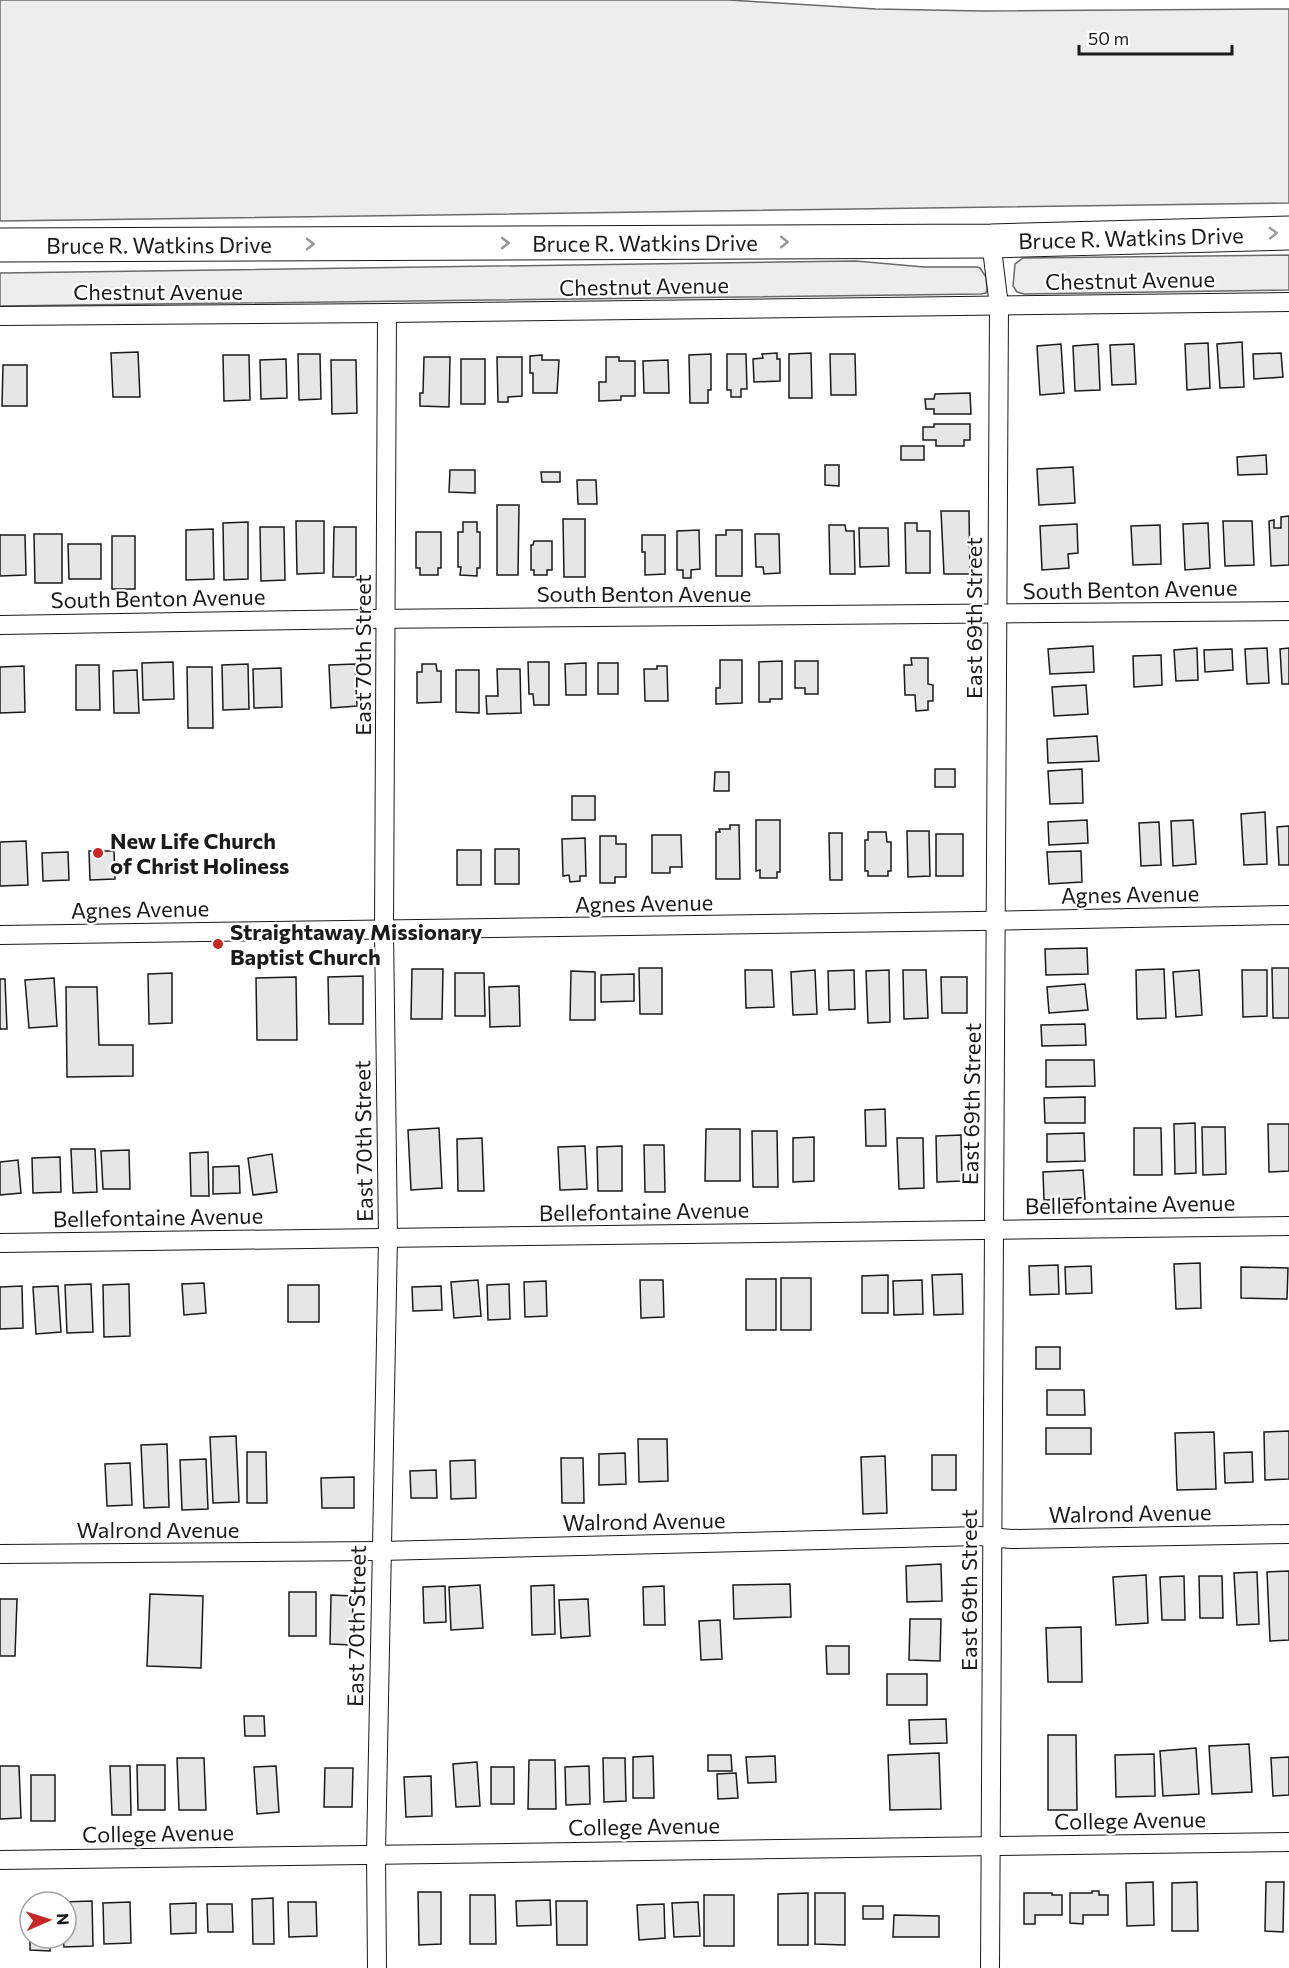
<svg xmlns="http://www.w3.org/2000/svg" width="1289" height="1968" font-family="Commissioner,sans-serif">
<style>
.built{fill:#ededed;stroke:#6a6a6a;stroke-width:1.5}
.building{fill:#e6e6e6;stroke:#1a1a1a;stroke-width:1.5}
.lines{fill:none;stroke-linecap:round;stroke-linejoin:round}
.street-casing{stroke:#1a1a1a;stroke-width:20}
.highway-casing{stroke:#1a1a1a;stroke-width:35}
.street{stroke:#fff;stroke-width:18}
.highway{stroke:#fff;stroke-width:33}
.oneway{stroke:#989898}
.poi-dot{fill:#c62828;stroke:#fff;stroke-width:2}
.labels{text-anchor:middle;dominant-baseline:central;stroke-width:4.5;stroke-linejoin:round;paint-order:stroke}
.street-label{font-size:22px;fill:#1a1a1a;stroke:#fff}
.poi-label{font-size:22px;font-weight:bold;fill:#1a1a1a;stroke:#fff;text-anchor:start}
</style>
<rect width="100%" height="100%" fill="#fff"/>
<g class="built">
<path d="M0 0H729L876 9 982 11 1289 9V203L0 221Z"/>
<path d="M1289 255V290L1024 294 1017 292 1013 286 1015 264 1023 258Z"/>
<path d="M856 261 924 267H977L980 268 986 277 987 289 986 293 981 294 0 306V273Z"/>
</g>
<g class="building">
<path d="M1242 342 1244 387 1220 388 1217 344Z"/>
<path d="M1208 343 1210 388 1187 390 1185 344Z"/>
<path d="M1061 344 1064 393 1040 395 1037 346Z"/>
<path d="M1098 344 1100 390 1075 391 1073 346Z"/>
<path d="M1134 344 1136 384 1112 385 1110 345Z"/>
<path d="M138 352 140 397H113L111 353Z"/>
<path d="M777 353V359H780V381L754 382 753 359 763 358 762 354Z"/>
<path d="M811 353 812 398H789V354Z"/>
<path d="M1281 353 1283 377 1254 379 1253 354Z"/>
<path d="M298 354H320L321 399 299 400Z"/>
<path d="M711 354V390H708V403H690L689 355Z"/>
<path d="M727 354H746L747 389H741V397H731V390H727Z"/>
<path d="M830 354H855L856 395H831Z"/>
<path d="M223 355H249L250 400 224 401Z"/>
<path d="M542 355V360H559L557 393H533V373H530V356Z"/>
<path d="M424 357H450L449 407 420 406V393H423Z"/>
<path d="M497 357H522V396L508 397V402H498Z"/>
<path d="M606 357H619V361H635V396H621V400L599 401V382H606Z"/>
<path d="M286 359 287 398 261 399 260 360Z"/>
<rect x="461" y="359" width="24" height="45"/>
<path d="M331 360H356L357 413 332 414Z"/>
<path d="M668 360 669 393H644L643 361Z"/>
<path d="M3 365H27V406H2Z"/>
<path d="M970 393 971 414H934V409H926L925 399H934L935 394Z"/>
<path d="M934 424H970V440H964V446H936V440H923V427H934Z"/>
<rect x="901" y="446" width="23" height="14"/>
<path d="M1266 455 1267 474 1238 475 1237 457Z"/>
<path d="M825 465H839V486L825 485Z"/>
<path d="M1073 467 1075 503 1039 505 1037 469Z"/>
<path d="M450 470H475V493L449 492Z"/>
<path d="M541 472H560V482H542Z"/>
<path d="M577 480H596L597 504H578Z"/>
<path d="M497 505H519L518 575H497Z"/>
<path d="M941 511H969L970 574H944Z"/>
<path d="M1289 516V565L1271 566 1269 521 1274 520V528H1281V517Z"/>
<path d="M563 519H585V577H564Z"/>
<path d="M296 521H324V573L297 574Z"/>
<path d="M1223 521H1252L1254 565 1225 566Z"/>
<path d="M248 522V579L224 580 223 523Z"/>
<path d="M463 522H477V532H480V568H477V576L460 575 461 567H458V532H463Z"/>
<path d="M905 523H917V531H930V573H906Z"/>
<path d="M1208 523 1210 568 1185 570 1183 524Z"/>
<path d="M1077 524 1078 553 1068 554 1069 568 1042 570 1040 526Z"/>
<path d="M829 525H845L846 531H854L855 574H830Z"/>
<path d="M1160 525 1161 564 1133 565 1131 526Z"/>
<path d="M260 527H284L285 580 261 581Z"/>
<path d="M334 527H356V577H333Z"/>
<path d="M859 528H888L889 566 860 567Z"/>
<path d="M213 529 214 579 186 580V530Z"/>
<path d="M699 530 700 569 691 570V578H683V570H677V531Z"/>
<path d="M726 530H742V576H716V535H726Z"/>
<path d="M416 532H441V568H438V575H420V568H416Z"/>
<path d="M34 534H62V583H35Z"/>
<path d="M755 534H779L780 573 764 574 763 567H756Z"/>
<path d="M0 535H25L26 575 0 576Z"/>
<path d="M642 535H665V574L645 575V552H642Z"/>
<rect x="112" y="536" width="23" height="53"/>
<path d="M534 541H552V570H547V575H534V570H531V545H533Z"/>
<path d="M68 544H101V579H69Z"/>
<path d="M1093 646 1094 672 1050 674 1048 649Z"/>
<path d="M1197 648 1198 680 1176 681 1174 650Z"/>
<path d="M1267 648 1269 683 1247 684 1245 649Z"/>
<path d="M1289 648V684H1282L1280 649Z"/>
<path d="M1232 649 1233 670 1205 672 1204 650Z"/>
<path d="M1161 655 1162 685 1134 687 1133 656Z"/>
<path d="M911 658H928V684L933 685V701H928V710L916 711 915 695H905L904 665H912Z"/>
<path d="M720 660H742V703L716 704V688H720Z"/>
<path d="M782 661V699H770V702H759V662Z"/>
<path d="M795 661H818V694H805V688H795Z"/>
<path d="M173 662 174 699 143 700 142 663Z"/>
<path d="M528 662H549V705H534L533 694H529Z"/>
<path d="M586 663V695H566L565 664Z"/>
<rect x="598" y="663" width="20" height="31"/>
<path d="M248 664 249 709 223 710 222 665Z"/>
<path d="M355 664 357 706 331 708 329 665Z"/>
<path d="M422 664H436L437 671H441V702L417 703V672H422Z"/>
<path d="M76 665H99L100 710H76Z"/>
<path d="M24 666 25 712 0 713V667Z"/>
<path d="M657 666H667L668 701H645L644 669H657Z"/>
<path d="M187 667H212L213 728H188Z"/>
<path d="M281 668 282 707 254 708 253 669Z"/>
<path d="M497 669H520L521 713 487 714 486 696H498Z"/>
<path d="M137 670 139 713H114L113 671Z"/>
<path d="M456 670H479V713L456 712Z"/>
<path d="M1086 685 1088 714 1054 716 1052 687Z"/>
<path d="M1097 736 1099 761 1048 763 1047 739Z"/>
<rect x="935" y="769" width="20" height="18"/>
<path d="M1082 769 1083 803 1050 804 1048 771Z"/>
<path d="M715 772H729V791H714Z"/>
<rect x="572" y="796" width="23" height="24"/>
<path d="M1265 812 1267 864 1244 865 1241 814Z"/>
<path d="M756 820H780V872H777V878H760V870L756 871Z"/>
<path d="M1087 820 1088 843 1049 845 1048 822Z"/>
<path d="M1193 820 1196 864 1173 866 1171 821Z"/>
<path d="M1159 822 1161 865 1141 866 1139 823Z"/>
<path d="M730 825H739L740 879H716V832H720L719 829H730Z"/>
<path d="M1289 826V865H1279L1277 827Z"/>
<path d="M907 831H929L930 876 908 877Z"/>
<path d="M868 832H886L887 842H891V871H888V876H868V871H865V840H868Z"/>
<path d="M829 833H842V880H830Z"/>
<rect x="936" y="834" width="27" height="42"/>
<path d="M652 835H681L682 867H670V873H652Z"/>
<path d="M600 836H616V844H626V877H615V883H600Z"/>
<path d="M585 838 586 876H580V881L570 882 569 875 563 876 562 839Z"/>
<path d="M26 841 28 885 0 886V842Z"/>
<rect x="495" y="849" width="24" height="35"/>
<rect x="457" y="850" width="24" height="35"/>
<path d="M89 851H114L115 879 90 880Z"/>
<path d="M1081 851 1082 882 1049 884 1047 852Z"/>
<path d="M68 852 69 880 43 881 42 853Z"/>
<path d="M1087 948 1088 974 1046 975 1045 949Z"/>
<path d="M639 968H662V1014H640Z"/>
<path d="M1272 968H1289V1018H1273Z"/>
<path d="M412 969H443L442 1019H411Z"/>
<path d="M1164 969 1166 1018 1137 1019 1136 970Z"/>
<path d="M745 970H772L774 1007 746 1008Z"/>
<path d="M815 970 817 1014 793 1015 791 972Z"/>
<path d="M854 970 855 1009 829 1010 828 971Z"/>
<path d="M889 970 890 1022 868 1023 866 971Z"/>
<path d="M903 970H926L928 1018 904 1019Z"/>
<path d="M1199 970 1202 1015 1176 1017 1173 972Z"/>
<path d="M1242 970H1267V1016L1243 1017Z"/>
<path d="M571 971 595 972V1020H570Z"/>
<path d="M172 973V1023L149 1024 148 974Z"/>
<path d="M455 973H484L485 1016H455Z"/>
<path d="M634 974V1001L601 1002V975Z"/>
<path d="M363 976V1024H329L328 977Z"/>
<path d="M296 977 297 1040H257L256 978Z"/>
<path d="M941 977H967V1013H942Z"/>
<path d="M54 978 57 1026 29 1028 25 980Z"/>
<path d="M0 979H5L7 1029H0Z"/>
<path d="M1085 984 1088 1010 1049 1013 1047 987Z"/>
<path d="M519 986 520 1026 490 1027 489 987Z"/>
<path d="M66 987H97L99 1045H133V1076L67 1077Z"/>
<path d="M1085 1024 1086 1045 1042 1046 1041 1025Z"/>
<path d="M1046 1060H1094L1095 1086 1046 1087Z"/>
<path d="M1085 1097V1123H1045L1044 1098Z"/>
<path d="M885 1109 886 1146H866L865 1110Z"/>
<path d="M1195 1123 1196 1173 1175 1174 1174 1124Z"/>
<path d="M1268 1124H1289V1171L1269 1172Z"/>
<path d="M1202 1127H1225L1226 1174 1203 1175Z"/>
<path d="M439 1128 442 1188 411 1190 408 1130Z"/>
<path d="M1134 1128H1161L1162 1175H1134Z"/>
<path d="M706 1129H740V1181H705Z"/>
<path d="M752 1131H777L778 1187H753Z"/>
<path d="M1084 1133 1085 1161 1047 1162V1134Z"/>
<path d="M961 1135 962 1181 937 1182 936 1136Z"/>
<path d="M814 1137V1181L793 1182V1138Z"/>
<path d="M482 1138 484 1191H458L457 1139Z"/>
<path d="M897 1138H923L924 1188 899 1189Z"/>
<path d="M644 1145H664L665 1192H645Z"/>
<path d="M585 1146 587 1189 560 1190 558 1147Z"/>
<path d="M622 1146V1191H598L597 1147Z"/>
<path d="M71 1149H95L97 1192 73 1193Z"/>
<path d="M129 1150 130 1189H103L101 1151Z"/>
<path d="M208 1152 209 1196H191L190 1153Z"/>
<path d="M272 1154 277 1192 253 1195 248 1158Z"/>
<path d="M60 1157 61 1192 33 1193 32 1158Z"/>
<path d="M18 1160 21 1193 0 1195V1162Z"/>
<path d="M239 1166 240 1193 213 1194V1167Z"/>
<path d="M1083 1170 1085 1199 1044 1200 1043 1172Z"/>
<path d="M1200 1263 1201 1308 1176 1309 1174 1264Z"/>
<path d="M1058 1265 1059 1294 1030 1295 1029 1266Z"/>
<path d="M1091 1266 1092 1293 1066 1294 1065 1267Z"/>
<path d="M1241 1267 1288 1268 1287 1299 1241 1298Z"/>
<path d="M962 1274 963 1314 934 1315 932 1275Z"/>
<path d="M888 1275V1313H862V1276Z"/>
<rect x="781" y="1278" width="30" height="52"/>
<rect x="746" y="1279" width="30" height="51"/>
<path d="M478 1280 481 1316 454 1318 451 1282Z"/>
<path d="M640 1280H663L664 1317 641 1318Z"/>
<path d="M922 1280 923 1314 894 1315 893 1281Z"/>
<path d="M546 1281 547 1316 525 1317 524 1282Z"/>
<path d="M204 1283 206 1313 184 1315 182 1284Z"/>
<path d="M91 1284 93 1332 67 1333 65 1285Z"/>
<path d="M129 1284 130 1336 104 1337 103 1285Z"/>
<path d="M509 1284 510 1319 488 1320 487 1285Z"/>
<rect x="288" y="1285" width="31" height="37"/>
<path d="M22 1286 23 1328 0 1329V1287Z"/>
<path d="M58 1286 61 1332 36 1334 33 1287Z"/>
<path d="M441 1286 442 1310 413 1311 412 1287Z"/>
<rect x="1036" y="1347" width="24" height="22"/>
<path d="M1047 1390H1084L1085 1415H1047Z"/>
<rect x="1046" y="1428" width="45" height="26"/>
<path d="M1289 1431V1479L1265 1480 1264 1432Z"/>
<path d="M1214 1432 1216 1489 1177 1490 1175 1433Z"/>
<path d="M236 1436 239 1502 213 1503 210 1437Z"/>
<path d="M638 1439H667L668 1481 639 1482Z"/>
<path d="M167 1444 169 1507 144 1508 141 1445Z"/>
<path d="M247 1452H266L267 1503H247Z"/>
<path d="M1252 1452 1253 1482 1225 1483 1224 1453Z"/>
<path d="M625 1453 626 1484 599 1485V1454Z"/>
<rect x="932" y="1455" width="24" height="35"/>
<path d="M885 1456 887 1513 863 1514 861 1457Z"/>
<path d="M561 1458H583L584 1503H562Z"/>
<path d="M206 1459 208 1509 182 1510 180 1460Z"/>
<path d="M475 1460 476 1498 451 1499 450 1461Z"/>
<path d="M130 1463 132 1505 107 1506 105 1464Z"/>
<path d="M436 1470 437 1498H411L410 1471Z"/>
<path d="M354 1477V1508H322L321 1478Z"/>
<path d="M941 1564 942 1601 907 1602 906 1566Z"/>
<path d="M1289 1571V1640L1270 1641 1267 1572Z"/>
<path d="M1257 1572 1259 1624 1237 1625 1234 1573Z"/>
<path d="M1146 1575 1148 1623 1116 1625 1113 1577Z"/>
<path d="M1184 1576 1185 1620H1162L1160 1577Z"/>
<path d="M1199 1576H1222L1223 1618H1200Z"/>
<path d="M790 1584 791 1617 734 1619 733 1585Z"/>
<path d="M480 1585 483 1628 451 1630 449 1587Z"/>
<path d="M554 1585 555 1634 532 1635 531 1586Z"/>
<path d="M445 1586 446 1622 424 1623 423 1587Z"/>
<path d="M664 1586 665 1625H644L643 1587Z"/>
<rect x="289" y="1592" width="27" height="44"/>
<path d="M150 1594 203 1596 201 1668 147 1666Z"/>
<path d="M331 1595 353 1596 352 1645 330 1644Z"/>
<path d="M0 1599H17L15 1656H0Z"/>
<path d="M588 1599 590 1636 561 1638 559 1600Z"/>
<path d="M910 1619H941L940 1661 909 1660Z"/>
<path d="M720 1620 722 1659 701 1660 699 1621Z"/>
<path d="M1081 1627 1082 1682H1048L1046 1628Z"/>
<path d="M826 1646H849V1674H827Z"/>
<rect x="887" y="1674" width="40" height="31"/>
<path d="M244 1716H264L265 1736H245Z"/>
<path d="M946 1719 947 1743 910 1744 909 1720Z"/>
<path d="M1048 1735H1076L1077 1810H1048Z"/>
<path d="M1249 1744 1252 1792 1212 1794 1209 1746Z"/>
<path d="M1196 1748 1199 1794 1163 1796 1160 1751Z"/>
<path d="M939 1753 941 1809 890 1810 888 1755Z"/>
<path d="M1154 1754 1155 1796 1116 1797 1115 1755Z"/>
<path d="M708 1755H731L732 1771H708Z"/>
<path d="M653 1756 654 1798H633V1757Z"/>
<path d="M775 1756 776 1782 748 1783 746 1757Z"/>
<path d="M1289 1757V1795L1273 1796 1271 1758Z"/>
<path d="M177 1758H204L206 1810H179Z"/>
<path d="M603 1758H625L626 1801 604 1802Z"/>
<path d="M529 1760H555L556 1809H528Z"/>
<path d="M477 1762 480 1806 456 1807 453 1764Z"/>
<path d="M137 1765H165V1810H138Z"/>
<path d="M0 1766H19L21 1818 0 1819Z"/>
<path d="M110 1766H130L131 1815H112Z"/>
<path d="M276 1766 279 1812 257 1814 254 1767Z"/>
<path d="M589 1766 590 1804 566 1805 565 1767Z"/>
<rect x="491" y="1767" width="23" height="37"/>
<path d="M325 1768H353L352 1807H324Z"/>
<path d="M736 1773 738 1798 718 1799 717 1774Z"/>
<rect x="31" y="1775" width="24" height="46"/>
<path d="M431 1776 432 1816 406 1817 404 1777Z"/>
<path d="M1153 1882 1154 1925 1127 1926 1126 1883Z"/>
<path d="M1197 1882 1198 1931H1172V1883Z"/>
<path d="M1266 1882H1284L1283 1932 1265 1931Z"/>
<path d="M1092 1891H1099V1895H1108V1915H1083V1924L1070 1923V1893H1092Z"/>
<path d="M418 1892H441V1944L419 1945Z"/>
<path d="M808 1893V1945H778V1894Z"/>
<path d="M815 1893H845V1945L815 1944Z"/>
<path d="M1024 1893H1052V1895H1062V1915H1035V1924H1024Z"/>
<path d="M470 1895H495L496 1944H470Z"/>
<rect x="704" y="1895" width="30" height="51"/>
<path d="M273 1898 274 1944H253L252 1899Z"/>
<path d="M550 1900 551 1925 517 1926 516 1901Z"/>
<path d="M92 1901 93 1946 64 1947 63 1938H66V1902H62Z"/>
<path d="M556 1901H587V1945H557Z"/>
<path d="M130 1902 131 1943 104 1944 103 1903Z"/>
<path d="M288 1902H316L317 1936 289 1937Z"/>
<path d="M698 1902 700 1936 674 1937 672 1903Z"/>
<path d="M196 1903V1933L171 1934 170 1904Z"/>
<path d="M207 1904H232L233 1932H208Z"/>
<path d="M664 1904 665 1938 639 1940 637 1905Z"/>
<rect x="863" y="1906" width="20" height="13"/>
<path d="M894 1915 939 1916V1937H893Z"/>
<path d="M30 1938H50V1951L30 1950Z"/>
</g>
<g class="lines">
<g class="street-casing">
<g id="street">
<path d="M0 316 387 313 1289 302"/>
<path d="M0 625 367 619 1289 611"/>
<path d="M0 935 978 921 1289 915"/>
<path d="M0 1243 1289 1226"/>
<path d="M0 1554 381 1551 979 1536 1011 1539 1289 1534"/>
<path d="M0 1860 1289 1842"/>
<path d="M377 1968 376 1854 388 1238 384 931 387 313"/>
<path d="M990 1968 999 306 991 241"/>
</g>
</g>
<g class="highway-casing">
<g id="highway">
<path id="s1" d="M0 245 991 241 1289 233"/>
</g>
</g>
<use href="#street" class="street"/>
<use href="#highway" class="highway"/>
</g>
<defs><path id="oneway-chevron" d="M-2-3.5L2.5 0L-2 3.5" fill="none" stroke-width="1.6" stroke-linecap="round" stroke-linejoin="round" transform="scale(1.5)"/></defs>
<g class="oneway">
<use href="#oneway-chevron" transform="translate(1273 233) rotate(-2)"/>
<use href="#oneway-chevron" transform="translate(784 242)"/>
<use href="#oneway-chevron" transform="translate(505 243)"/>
<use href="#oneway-chevron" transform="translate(310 244)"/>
</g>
<g class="poi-dot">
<circle cx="98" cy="853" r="6"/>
<circle cx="218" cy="944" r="6"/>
</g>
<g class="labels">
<g class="street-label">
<text stroke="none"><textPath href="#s1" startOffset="1131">Bruce R. Watkins Drive</textPath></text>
<text stroke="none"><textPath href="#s1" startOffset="645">Bruce R. Watkins Drive</textPath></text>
<text stroke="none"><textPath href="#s1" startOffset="159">Bruce R. Watkins Drive</textPath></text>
<text transform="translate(1130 280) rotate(-1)">Chestnut Avenue</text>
<text transform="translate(644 286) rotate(-1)">Chestnut Avenue</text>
<text x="158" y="291">Chestnut Avenue</text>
<text transform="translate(1130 589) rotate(-1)">South Benton Avenue</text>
<text x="644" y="593">South Benton Avenue</text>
<text transform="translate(158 598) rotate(-1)">South Benton Avenue</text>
<text transform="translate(973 618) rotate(-90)">East 69th Street</text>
<text transform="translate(362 655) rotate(-90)">East 70th Street</text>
<text transform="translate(1130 894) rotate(-1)">Agnes Avenue</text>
<text transform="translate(644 903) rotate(-1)">Agnes Avenue</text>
<text transform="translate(140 909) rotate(-1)">Agnes Avenue</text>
<text transform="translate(971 1104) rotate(-89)">East 69th Street</text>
<text transform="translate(363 1141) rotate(-91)">East 70th Street</text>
<text transform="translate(1130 1204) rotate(-1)">Bellefontaine Avenue</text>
<text transform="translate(644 1211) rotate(-1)">Bellefontaine Avenue</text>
<text transform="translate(158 1217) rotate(-1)">Bellefontaine Avenue</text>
<text transform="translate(1130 1513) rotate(-1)">Walrond Avenue</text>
<text transform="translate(644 1521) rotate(-1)">Walrond Avenue</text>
<text x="158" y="1529">Walrond Avenue</text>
<text transform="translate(968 1590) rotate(-90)">East 69th Street</text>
<text transform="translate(356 1626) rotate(-89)">East 70th Street</text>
<text transform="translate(1130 1820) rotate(-1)">College Avenue</text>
<text transform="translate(644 1826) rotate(-1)">College Avenue</text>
<text transform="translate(158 1833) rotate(-1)">College Avenue</text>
</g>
<g class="poi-label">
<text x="110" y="840">New Life Church<tspan x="110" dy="25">of Christ Holiness</tspan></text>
<text x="230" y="931">Straightaway Missionary<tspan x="230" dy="25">Baptist Church</tspan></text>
</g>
</g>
<g transform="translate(48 1920) rotate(87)"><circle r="28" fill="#ffffff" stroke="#a3a3a3" stroke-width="1.5"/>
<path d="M0-4.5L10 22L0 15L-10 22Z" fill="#c62828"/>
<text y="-9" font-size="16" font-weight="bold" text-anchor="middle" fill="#1a1a1a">N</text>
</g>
<path d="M1079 45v9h153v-9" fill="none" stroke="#1a1a1a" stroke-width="3"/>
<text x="1088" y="45" font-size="18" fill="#1a1a1a" stroke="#ffffff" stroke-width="4.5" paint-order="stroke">50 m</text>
</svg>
